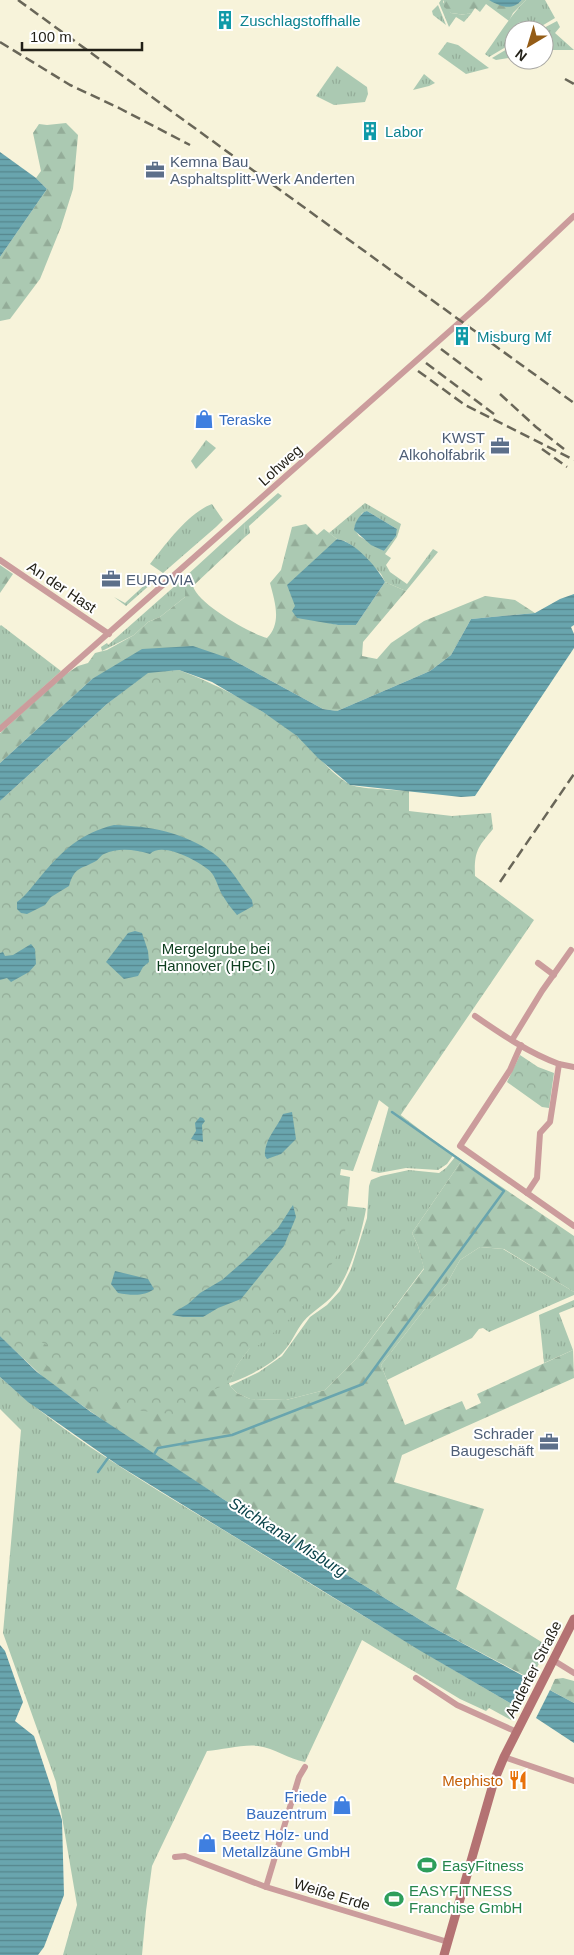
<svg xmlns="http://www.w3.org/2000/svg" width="574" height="1955" font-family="Arial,sans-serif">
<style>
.grass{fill:url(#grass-tufts);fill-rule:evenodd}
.forest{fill:url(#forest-firs)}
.park{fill:url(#park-crowns)}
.water{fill:url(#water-rules)}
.pier{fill:#f7f3da}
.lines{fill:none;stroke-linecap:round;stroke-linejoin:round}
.stream{stroke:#69a5ae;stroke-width:2.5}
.minor{stroke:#cb9c9c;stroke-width:6}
.secondary{stroke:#b47273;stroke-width:9}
.rail{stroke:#696658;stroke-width:2.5;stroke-dasharray:10 5;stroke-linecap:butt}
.labels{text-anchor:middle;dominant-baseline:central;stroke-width:4;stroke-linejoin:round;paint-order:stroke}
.culture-label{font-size:15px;fill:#0d838f;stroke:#fff;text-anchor:start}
.service-label{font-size:15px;fill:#4e5e75;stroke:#fff;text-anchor:start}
.shop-label{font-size:15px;fill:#366cbe;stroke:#fff;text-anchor:start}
.street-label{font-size:15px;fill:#211f16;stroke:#fff}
.park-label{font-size:15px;fill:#0d3e1f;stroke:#fff}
.food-label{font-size:15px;fill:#c56008;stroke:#fff;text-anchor:end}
.leisure-label{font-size:15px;fill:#27864d;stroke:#fff;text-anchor:start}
.water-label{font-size:16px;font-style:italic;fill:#0a434a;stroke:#fff}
</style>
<defs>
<pattern id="grass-tufts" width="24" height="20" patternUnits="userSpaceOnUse" patternTransform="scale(1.25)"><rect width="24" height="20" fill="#abc9b2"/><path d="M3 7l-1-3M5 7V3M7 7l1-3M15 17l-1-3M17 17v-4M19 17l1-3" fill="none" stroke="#93ac98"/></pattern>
<pattern id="forest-firs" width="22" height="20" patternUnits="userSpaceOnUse" patternTransform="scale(1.25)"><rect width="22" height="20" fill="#abc9b2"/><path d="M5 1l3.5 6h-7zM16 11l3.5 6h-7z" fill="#93ac98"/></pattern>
<pattern id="park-crowns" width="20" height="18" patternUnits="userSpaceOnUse" patternTransform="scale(1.25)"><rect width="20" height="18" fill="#abc9b2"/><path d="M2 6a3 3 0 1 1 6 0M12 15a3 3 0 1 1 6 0" fill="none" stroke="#93ac98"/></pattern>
<pattern id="water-rules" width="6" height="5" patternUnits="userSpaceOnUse" patternTransform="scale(1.25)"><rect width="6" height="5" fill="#69a5ae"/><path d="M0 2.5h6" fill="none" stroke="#56868d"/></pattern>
</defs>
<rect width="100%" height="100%" fill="#f7f3da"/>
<g class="grass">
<path d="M441 0H444L443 2 451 13 465 15 468 13 471 14 464 22 456 17 449 27 439 3Z"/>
<path d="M526 0H545L555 18 535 30H514V42L489 57 485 54C499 35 510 16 526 0Z"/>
<path d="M438 5 446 25 433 15 432 11Z"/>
<path d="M557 21 560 27 555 33 574 50H549V53L544 52V30H540Z"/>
<path d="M447 42 458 45 489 68 466 74 438 54Z"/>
<path d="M514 45V57L496 60 492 58Z"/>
<path d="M337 66 367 87 368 94 365 102 334 105 316 96Z"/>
<path d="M424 74 435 83 429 86 413 90Z"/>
<path d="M206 440 216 448 196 469 191 461Z"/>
<path d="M278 493 282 496 249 526 250 533 245 537 244 523Z"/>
<path d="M365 503 401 524 397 537 385 554 391 558 386 565 390 572 407 584 433 549 438 552 406 591 385 582 381 574 354 547 345 541 337 539 329 533ZM367 511 397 529 396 536 384 551 359 536 354 528 362 513Z"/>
<path d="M212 504 223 520 216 527 163 573 150 564C165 545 188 513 212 504Z"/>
<path d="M185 577V597L160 617 148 622 134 635 102 651 101 647 107 643 108 645Z"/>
<path d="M149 581 152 583 126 606 114 597 125 603Z"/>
<path d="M1 625 61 671 0 726V626Z"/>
<path d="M389 1106 449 1152 454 1154 447 1164 438 1170 406 1168 379 1173 371 1171Z"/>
<path d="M456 1156 462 1160 412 1233 418 1246 424 1268 356 1359 325 1390 286 1400 250 1399 237 1393 230 1386 259 1372 282 1356 310 1317 327 1305 340 1291 351 1269 367 1218 369 1186 371 1180 381 1176 409 1170 439 1173 446 1168Z"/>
<path d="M347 1206 365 1208 366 1209C362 1232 349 1278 334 1294 325 1305 312 1311 303 1322 296 1331 292 1342 284 1351 274 1363 245 1379 229 1383L237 1365 249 1349 335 1207Z"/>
<path d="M480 1247 503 1249 574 1292V1295L489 1332 483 1328 479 1329 472 1338 387 1380 381 1365 427 1306 446 1285 460 1260Z"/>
<path d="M574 1300V1307L559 1313 573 1350 544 1363 539 1315Z"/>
<path d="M0 1377C67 1438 148 1484 225 1531 322 1591 419 1650 517 1707L511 1720 489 1708 486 1711 460 1699 362 1640 305 1762C288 1759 275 1748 258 1746 244 1744 222 1750 207 1751L152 1866 146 1911 142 1955H63L77 1905 56 1782 3 1633 21 1430 0 1409Z"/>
</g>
<g class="forest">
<path d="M444 0H489L519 3 522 0H526L513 13 509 21 486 4 480 12 475 8 471 14 468 13 466 15 451 13 444 7Z"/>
<path d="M66 123 78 135 73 189 61 227 40 279 10 319 0 321V257L47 189 36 178 41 171 33 133 39 124 47 125Z"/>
<path d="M244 523 245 537 193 586C198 604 249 633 267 638 282 623 275 602 270 583L281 570 292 527 306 524 317 535 324 529 337 539 330 548 321 621 338 625H356L385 582 406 591 363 642 362 656 377 659 391 643 424 621 485 596 515 600 535 613 471 619 451 655 430 671 337 711 323 709 231 659 92 679 0 763V733L63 676 78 666 88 663 95 653 107 650 134 635 148 622 160 617 185 597V577Z"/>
<path d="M0 565 13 574 0 593Z"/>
<path d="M462 1160 574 1236V1292L504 1249 480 1247 460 1260 446 1285 427 1306 381 1365 405 1425 462 1401 466 1410 481 1403 477 1394 573 1350 574 1378 402 1455 394 1482 484 1509 456 1589 548 1646 531 1679 432 1627 223 1499 132 1441 44 1378 0 1336V1270L249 1349 237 1365 229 1383 230 1386 237 1393 250 1399 286 1400 325 1390 356 1359 424 1269 418 1246 412 1233Z"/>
<path d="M563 1678 574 1681V1703L550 1690 555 1679Z"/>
</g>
<g class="park">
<path d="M179 670C221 686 260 707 296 735 314 749 328 772 349 784 357 789 397 790 409 791V811L452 816 491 813 493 829C478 847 474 851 475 876L534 920 400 1116 379 1100 353 1171 341 1169 340 1175 350 1177 344 1244 320 1283 299 1311 259 1345 249 1349 237 1365 229 1383 211 1391 180 1415 133 1410 107 1397 96 1399 39 1360 48 1346 38 1340 24 1359 0 1336V801L107 704 148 672Z"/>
<path d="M520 1055 538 1067 554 1073 549 1108 542 1107 507 1082Z"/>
</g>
<g class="water">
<path d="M489 0H522C512 11 501 7 489 0Z"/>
<path d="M0 152 36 178 47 189 0 257Z"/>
<path d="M367 511 397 529 396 536 384 551 371 545 354 530C354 524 359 516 364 512Z"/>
<path d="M337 539C354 541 377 567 385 582L356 625H338L297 618 292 611 295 606 287 585Z"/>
<path d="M574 594V625L571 627 574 634V648L475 796 461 797 350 785 318 758 297 736 263 712 212 682 179 670 148 673 107 704 0 801V763L92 679 142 649 193 646 231 659 323 709 337 711 430 671 451 655 471 619 535 613 560 599Z"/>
<path d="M114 825C150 826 183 832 213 853 229 864 240 885 252 900L253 906 237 915C232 909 227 903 223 896 218 888 216 877 210 871 199 861 162 841 150 854 136 850 119 847 104 854 101 855 99 859 96 861 80 870 75 866 69 886L51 897 45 905 27 914 21 913 17 909V902C27 895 33 885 41 876 63 850 81 833 114 825Z"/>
<path d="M135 931 142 933 148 951 149 962 143 967 138 976 124 979 106 962 128 933Z"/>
<path d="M31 944 35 949 36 964 29 972 11 982 7 978 0 980V953L3 952 5 956 13 955Z"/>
<path d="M292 1112 296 1139 281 1154 267 1159 265 1156C264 1140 277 1128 283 1114Z"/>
<path d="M200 1117 203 1118 205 1121 202 1125 203 1142 191 1139 196 1131 195 1123Z"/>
<path d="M293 1205 296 1217 284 1246 241 1299 218 1308 203 1317H183L172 1315 176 1311 188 1304 200 1293 222 1280 245 1260 278 1228Z"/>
<path d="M115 1271 148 1279 154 1289C144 1297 130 1295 118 1293L111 1284Z"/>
<path d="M0 1336 37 1372 91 1412 223 1499 432 1627 574 1703V1743L536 1718 419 1650 118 1465 28 1402 0 1377Z"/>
<path d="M0 1645 5 1651 23 1702 15 1721 34 1736 62 1820 64 1895 44 1947 38 1955H0Z"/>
</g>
<path class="pier" d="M532 1677 551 1688 535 1720 516 1710Z"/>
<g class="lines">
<g class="stream">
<path d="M153 1456 158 1448 232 1435 363 1384 504 1191 392 1112"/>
<path d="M98 1472 108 1458"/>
</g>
<g class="minor">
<path d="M0 560 109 634"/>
<path d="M0 729 486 299 574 216"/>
<path d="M538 963 554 975"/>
<path d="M475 1016C501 1034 529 1053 559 1064"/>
<path d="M512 1040 542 991 571 950"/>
<path d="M521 1045 510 1070 460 1146 574 1226"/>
<path d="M527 1193 537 1178 540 1133 550 1122 559 1064 574 1067"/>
<path d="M553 1660 574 1673"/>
<path d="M416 1678 457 1705 517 1732"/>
<path d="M504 1757 574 1781"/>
<path d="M175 1857 185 1856 266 1887 448 1942"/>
<path d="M266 1887 299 1777 305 1767"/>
</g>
<path class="secondary" d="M444 1955 494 1781 504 1757 574 1619"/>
<g class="rail">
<path d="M18 0 574 403"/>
<path d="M0 42 70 85 119 108 190 145"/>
<path d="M565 79 574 84"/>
<path d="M441 349 482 380"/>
<path d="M426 363 494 414"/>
<path d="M418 371 465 405 574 460"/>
<path d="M500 394 536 427 564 449"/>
<path d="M542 449 567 467"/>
<path d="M500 882 574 774"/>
</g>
</g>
<defs>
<g id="building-bare" transform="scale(1.5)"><path d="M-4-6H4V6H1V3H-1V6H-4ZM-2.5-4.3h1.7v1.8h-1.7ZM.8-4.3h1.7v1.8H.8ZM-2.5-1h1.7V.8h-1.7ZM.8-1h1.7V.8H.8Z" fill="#0f9aa8" stroke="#fff" stroke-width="2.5" paint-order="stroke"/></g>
<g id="office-bare" transform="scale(1.5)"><path d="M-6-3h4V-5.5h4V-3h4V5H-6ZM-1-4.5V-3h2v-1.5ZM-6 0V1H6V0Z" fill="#5c6f8a" stroke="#fff" stroke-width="2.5" paint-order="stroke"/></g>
<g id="shop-bare" transform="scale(1.5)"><path d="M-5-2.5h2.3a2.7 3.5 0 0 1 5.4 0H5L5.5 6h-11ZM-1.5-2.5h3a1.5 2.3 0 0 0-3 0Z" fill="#3f7fe0" stroke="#fff" stroke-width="2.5" paint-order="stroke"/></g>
<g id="restaurant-bare" transform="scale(1.5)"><path d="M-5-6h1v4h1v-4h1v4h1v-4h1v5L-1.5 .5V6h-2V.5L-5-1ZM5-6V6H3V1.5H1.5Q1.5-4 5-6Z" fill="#e8710a" stroke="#fff" stroke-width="2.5" paint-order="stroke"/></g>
<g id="stadium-bare" transform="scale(1.5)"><path d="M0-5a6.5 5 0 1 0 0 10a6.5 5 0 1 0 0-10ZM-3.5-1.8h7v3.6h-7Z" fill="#2e9e5b" stroke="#fff" stroke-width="2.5" paint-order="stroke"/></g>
</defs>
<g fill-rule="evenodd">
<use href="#building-bare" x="225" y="20"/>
<use href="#building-bare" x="370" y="131"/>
<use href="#office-bare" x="155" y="170"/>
<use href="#building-bare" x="462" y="336"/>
<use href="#shop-bare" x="204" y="419"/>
<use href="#office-bare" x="500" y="446"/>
<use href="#office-bare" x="111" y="579"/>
<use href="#office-bare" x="549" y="1442"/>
<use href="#restaurant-bare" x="518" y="1780"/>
<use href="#shop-bare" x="342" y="1805"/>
<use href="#shop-bare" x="207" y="1843"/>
<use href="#stadium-bare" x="427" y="1865"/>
<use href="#stadium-bare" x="394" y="1899"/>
</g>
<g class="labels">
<g class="culture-label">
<text x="240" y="20">Zuschlagstoffhalle</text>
<text x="385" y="131">Labor</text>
<text x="477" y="336">Misburg Mf</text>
</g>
<g class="service-label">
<text x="170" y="161">Kemna Bau<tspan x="170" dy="17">Asphaltsplitt-Werk Anderten</tspan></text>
<text x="485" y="437" text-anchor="end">KWST<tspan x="485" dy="17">Alkoholfabrik</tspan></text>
<text x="126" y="579">EUROVIA</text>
<text x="534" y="1433" text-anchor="end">Schrader<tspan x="534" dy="17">Baugeschäft</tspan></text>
</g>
<g class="shop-label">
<text x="219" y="419">Teraske</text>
<text x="327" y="1796" text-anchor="end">Friede<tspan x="327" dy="17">Bauzentrum</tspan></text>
<text x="222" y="1834">Beetz Holz- und<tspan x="222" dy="17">Metallzäune GmbH</tspan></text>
</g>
<g class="street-label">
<text transform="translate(280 465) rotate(-42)">Lohweg</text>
<text transform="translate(62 587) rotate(34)">An der Hast</text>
<text transform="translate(533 1669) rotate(-63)">Anderter Straße</text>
<text transform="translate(332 1894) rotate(17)">Weiße Erde</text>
</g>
<g class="park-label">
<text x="216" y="948">Mergelgrube bei<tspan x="216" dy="17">Hannover (HPC I)</tspan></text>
</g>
<g class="food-label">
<text x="503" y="1780">Mephisto</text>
</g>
<g class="leisure-label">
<text x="442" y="1865">EasyFitness</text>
<text x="409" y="1890">EASYFITNESS<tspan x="409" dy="17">Franchise GmbH</tspan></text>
</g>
<g class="water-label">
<text transform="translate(288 1537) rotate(32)">Stichkanal Misburg</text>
</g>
</g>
<g transform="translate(529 45) rotate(218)"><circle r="24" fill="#ffffff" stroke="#a6a5a2"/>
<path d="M0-4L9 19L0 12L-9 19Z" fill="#945c16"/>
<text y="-8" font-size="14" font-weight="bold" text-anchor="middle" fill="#211f16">N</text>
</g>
<path d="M22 42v8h120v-8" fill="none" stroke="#211f16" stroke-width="2.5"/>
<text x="30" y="42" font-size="15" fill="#211f16" stroke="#ffffff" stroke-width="4" paint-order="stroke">100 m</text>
</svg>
